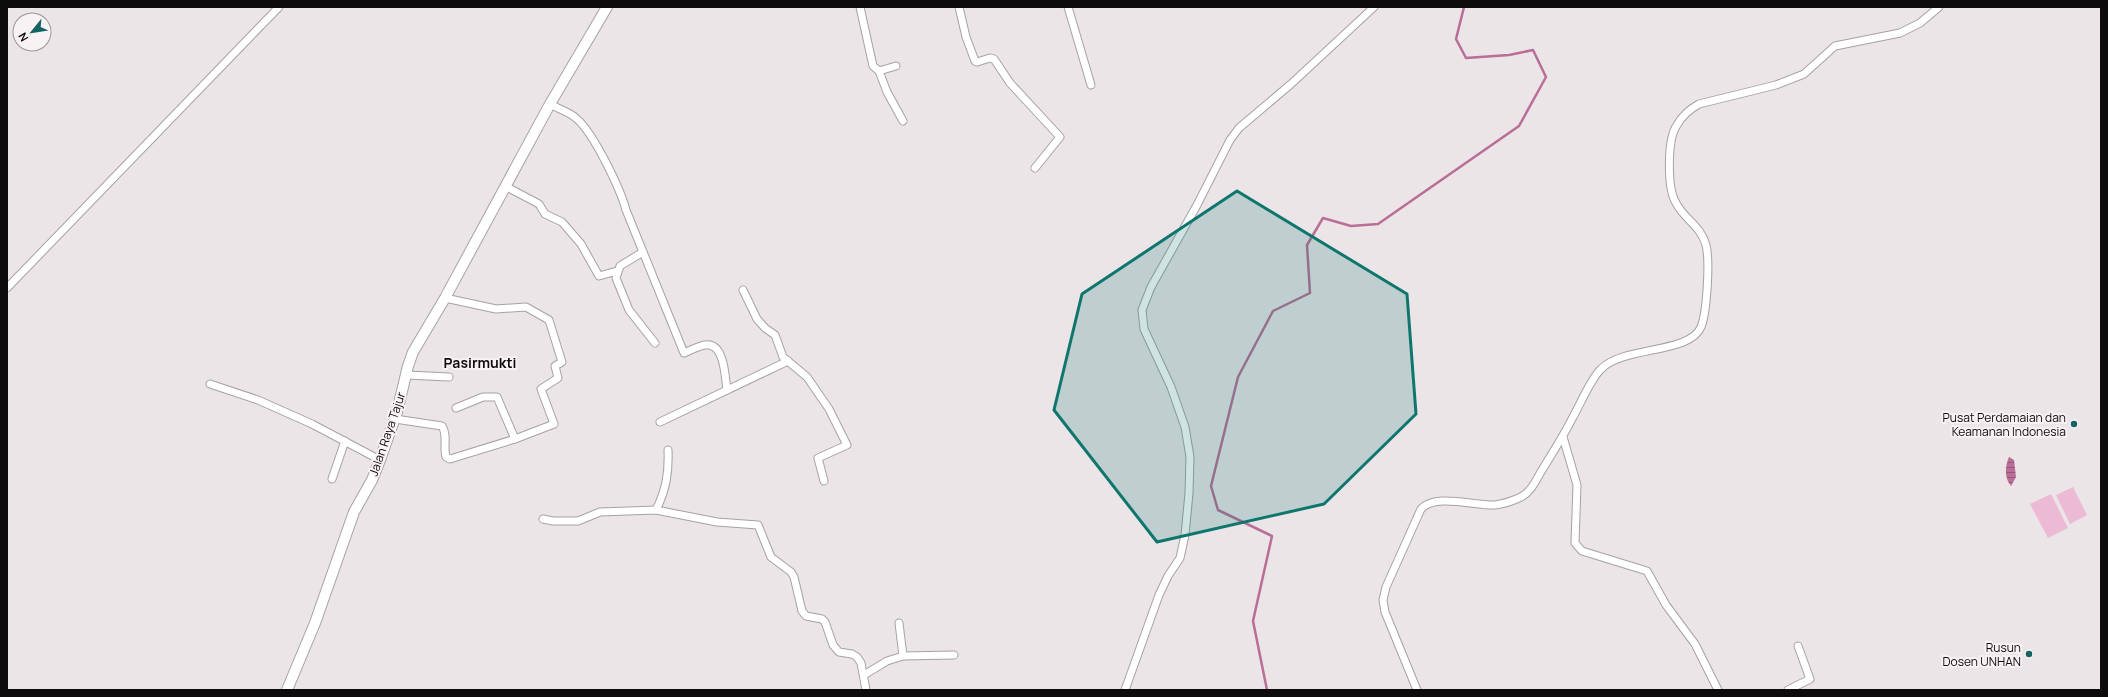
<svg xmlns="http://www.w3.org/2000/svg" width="2108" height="697" font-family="Manrope,sans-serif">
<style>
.green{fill:#ecbad4}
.water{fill:url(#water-rules)}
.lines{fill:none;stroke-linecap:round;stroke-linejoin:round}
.stream{stroke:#b96d97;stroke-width:2.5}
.street-casing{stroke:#a7a1a4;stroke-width:9}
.secondary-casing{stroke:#a7a1a4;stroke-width:12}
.street{stroke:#fff;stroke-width:7}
.secondary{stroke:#fff;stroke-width:10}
.marked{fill:#0f766e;fill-opacity:0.2;stroke:#0f766e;stroke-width:3;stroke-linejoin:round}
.poi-dot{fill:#146465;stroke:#f9f2f5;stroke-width:1.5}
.labels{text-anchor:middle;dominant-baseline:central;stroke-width:4;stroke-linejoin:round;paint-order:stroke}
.poi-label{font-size:12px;fill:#0d0b0c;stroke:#f9f2f5;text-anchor:end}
.street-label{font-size:12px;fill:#0d0b0c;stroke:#f9f2f5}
.quarter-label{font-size:14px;font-weight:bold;fill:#0d0b0c;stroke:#f9f2f5}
</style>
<defs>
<pattern id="water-rules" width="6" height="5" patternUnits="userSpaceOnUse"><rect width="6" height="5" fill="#b96d97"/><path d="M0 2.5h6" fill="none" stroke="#95587a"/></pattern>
</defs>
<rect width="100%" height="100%" fill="#ebe5e8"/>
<g class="green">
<path d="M2073 487 2087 515 2070 524 2056 495Z"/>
<path d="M2051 494 2068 528 2048 538 2030 504Z"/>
</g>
<path class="water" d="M2009 457 2014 460 2016 477 2011 486C2004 478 2005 466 2009 457Z"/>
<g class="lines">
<path class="stream" d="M1267 690 1253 621 1272 536 1218 510 1211 486 1238 377 1273 311 1310 293 1307 245 1323 218 1351 226 1378 224 1519 126 1546 77 1533 50 1509 55 1466 58 1456 39 1464 7"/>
<g class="street-casing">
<g id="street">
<path d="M860 7 873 66 879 71 896 66"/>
<path d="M959 7 966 37 975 61 977 62 990 58 994 59 1010 83 1060 137 1035 168"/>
<path d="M1068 7 1091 85"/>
<path d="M879 71 887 92 903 121"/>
<path d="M550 104C558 109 570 112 577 119 594 134 620 188 626 210L684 353C691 350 698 346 705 345 725 342 725 378 727 390"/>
<path d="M505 186 539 204 545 214 562 222 581 244 599 276 617 271"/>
<path d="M643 252 620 266 616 278 629 310 655 343"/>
<path d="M7 288 279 7"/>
<path d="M743 290 757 319 765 328 775 335 783 357 807 377 829 409 847 445 818 458 824 481"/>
<path d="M407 375 449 377"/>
<path d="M210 384 258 400 312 424 380 460"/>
<path d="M456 408 483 397H497L515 439"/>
<path d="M395 419 442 426C448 435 443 447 446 457L450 459 515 439 554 424 541 389 558 378 555 366 562 362 549 320 526 307 496 309 445 298"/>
<path d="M660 422 788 361"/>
<path d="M1563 437 1577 485 1575 543 1582 551 1647 571 1666 605 1695 644 1718 690"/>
<path d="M332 479 345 441"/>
<path d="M656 510C666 490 669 473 668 450"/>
<path d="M543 519 553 521H578L600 512 656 510 717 522 758 525 771 557 791 572 794 577 802 611 806 616 822 619 825 622 833 645 839 652 852 654 857 657 861 663 866 690"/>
<path d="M899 623 903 656"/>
<path d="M864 675 887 661 903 656 954 655"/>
<path d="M1125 690 1159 595 1168 576 1180 558 1185 535 1189 493 1190 457 1185 427 1171 387 1144 329 1142 310 1151 287 1197 205 1230 140 1239 128 1291 84 1374 7"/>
<path d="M1417 690 1385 612 1383 600 1386 587 1421 509C1435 493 1475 506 1495 505 1503 504 1512 501 1519 498 1531 493 1536 480 1542 470 1553 452 1564 435 1573 417 1581 403 1590 380 1601 369 1623 346 1690 354 1701 327 1707 312 1710 261 1706 245 1701 226 1684 219 1676 203 1667 188 1667 139 1677 125 1682 116 1690 109 1699 104L1776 85 1804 74 1835 46 1900 33 1920 23 1939 7"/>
<path d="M1788 690 1810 679 1798 646"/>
</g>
</g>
<g class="secondary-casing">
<path id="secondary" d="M287 690 315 623 354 512 372 480 380 460 397 412 408 366 413 352 445 298 550 104 607 7"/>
</g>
<use href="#street" class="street"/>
<use href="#secondary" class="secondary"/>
</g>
<path class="marked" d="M1237 191 1407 294 1416 414 1324 504 1157 542 1054 410 1082 294Z"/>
<g class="poi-dot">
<circle cx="2074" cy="424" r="4"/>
<circle cx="2029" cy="654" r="4"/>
</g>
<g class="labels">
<g class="poi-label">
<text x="2066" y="417">Pusat Perdamaian dan<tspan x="2066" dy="14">Keamanan Indonesia</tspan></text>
<text x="2021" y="647">Rusun<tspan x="2021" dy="14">Dosen UNHAN</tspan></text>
</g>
<g class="street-label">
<text transform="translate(387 434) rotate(-71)">Jalan Raya Tajur</text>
</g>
<g class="quarter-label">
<text x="480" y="362">Pasirmukti</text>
</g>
</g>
<rect width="2108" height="697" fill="none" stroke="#0d0b0c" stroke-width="16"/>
<g transform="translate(32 32) rotate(240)"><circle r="19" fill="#f9f2f5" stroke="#9b9698"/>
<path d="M0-3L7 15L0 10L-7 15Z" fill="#146465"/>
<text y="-6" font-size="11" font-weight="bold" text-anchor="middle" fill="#0d0b0c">N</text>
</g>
</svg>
